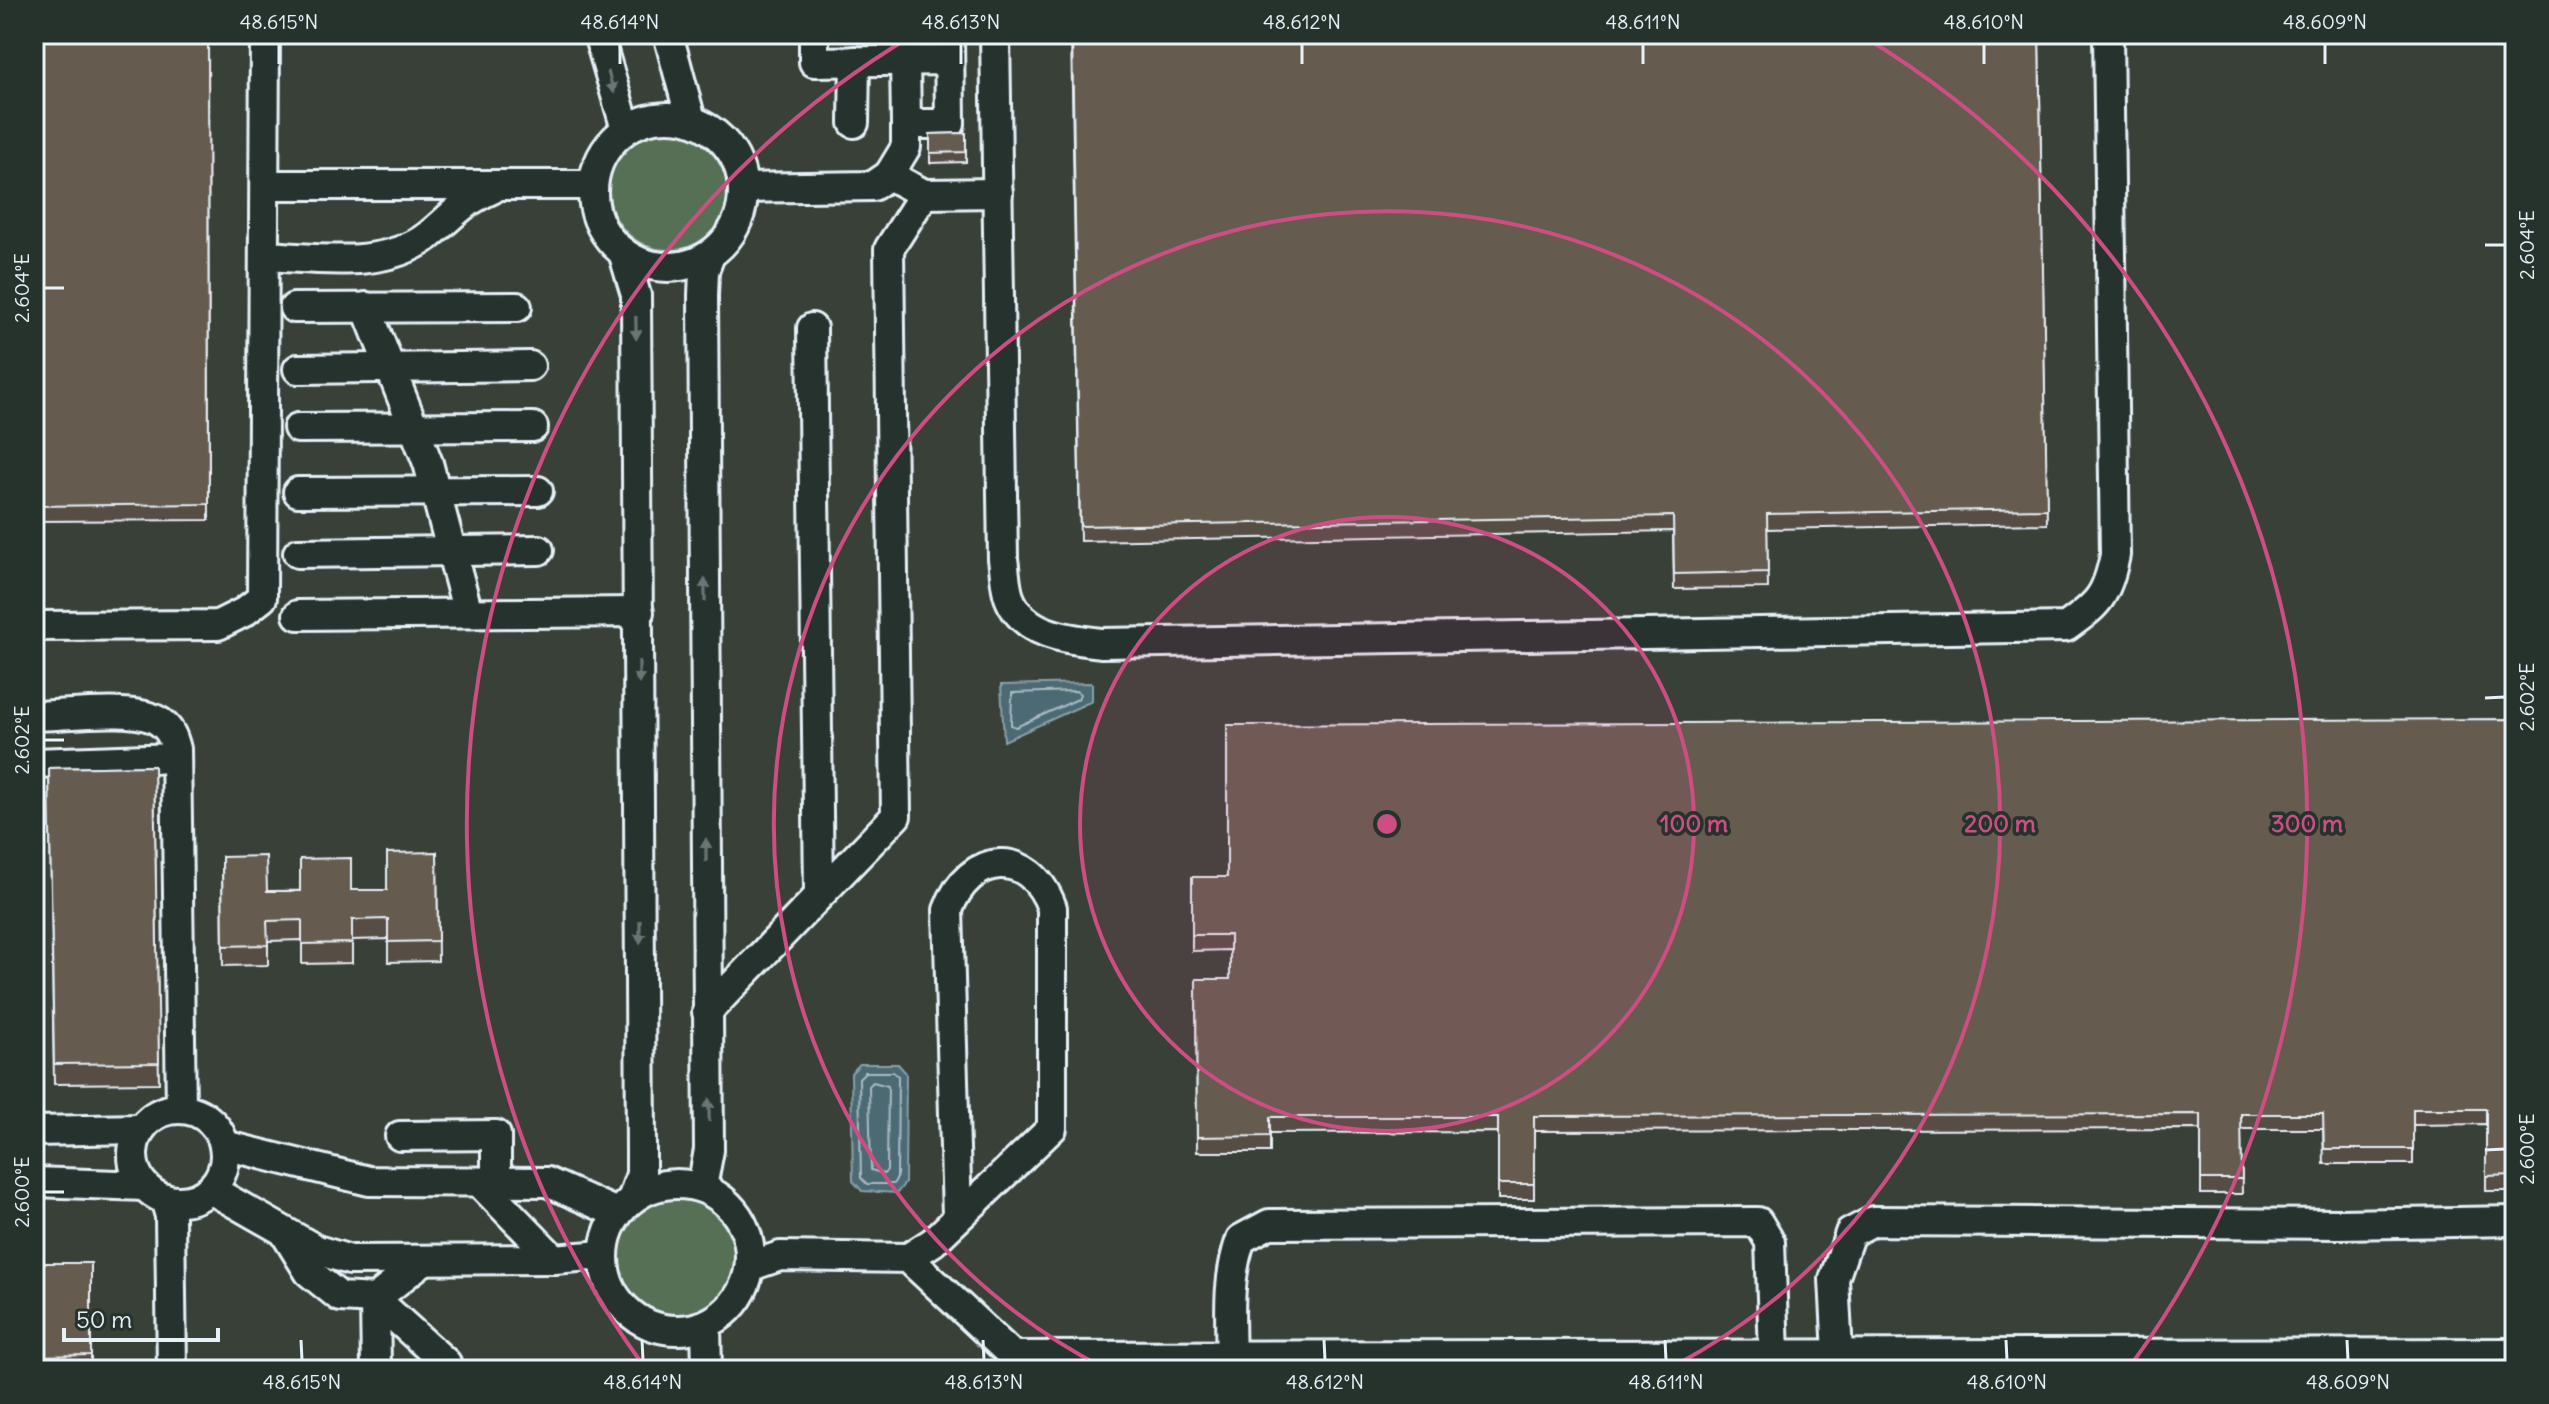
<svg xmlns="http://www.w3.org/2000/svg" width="2549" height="1404" font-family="Delius,sans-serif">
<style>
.built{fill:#393f38}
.green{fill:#566f55;stroke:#9fb0a6;stroke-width:2}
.water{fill:#4c6a73;stroke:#8aa0a8;stroke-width:2}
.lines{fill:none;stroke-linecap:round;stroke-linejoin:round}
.shore{stroke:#aabbc3;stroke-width:2}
.minor-casing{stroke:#e8f1f8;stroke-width:34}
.minor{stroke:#26332d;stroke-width:28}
.wall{fill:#574e45;stroke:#e8f1f8;stroke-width:2}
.building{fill:#655b50;stroke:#e8f1f8;stroke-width:2}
.oneway{fill:#6a7674}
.ticks{fill:none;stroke:#e8f1f8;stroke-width:3}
.ring{fill:none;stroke:#cc4e82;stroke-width:4}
.centre{fill:#cc4e82;stroke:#26332d;stroke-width:4}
.ring-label{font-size:24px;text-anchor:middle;font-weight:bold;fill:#cc4e82;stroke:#26332d;stroke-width:7;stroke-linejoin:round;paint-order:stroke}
.neatline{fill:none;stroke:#e8f1f8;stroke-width:3}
.ticks-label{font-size:20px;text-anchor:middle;fill:#e8f1f8}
</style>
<rect width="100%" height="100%" fill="#26332d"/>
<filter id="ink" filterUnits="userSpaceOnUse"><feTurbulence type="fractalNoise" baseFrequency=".0125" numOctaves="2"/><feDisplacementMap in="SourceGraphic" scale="16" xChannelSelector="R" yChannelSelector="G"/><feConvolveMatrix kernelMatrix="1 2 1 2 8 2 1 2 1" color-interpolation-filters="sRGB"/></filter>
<g filter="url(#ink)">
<rect class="built" x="34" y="34" width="2481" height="1336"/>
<g class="green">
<circle cx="669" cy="190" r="60"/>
<circle cx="676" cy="1257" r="61"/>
</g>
<g class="water">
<path d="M1092 683V701L1004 741 1001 685Z"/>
<path d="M860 1064H898L906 1073 905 1183 897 1193 862 1191 853 1181 851 1073Z"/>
</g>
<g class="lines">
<g class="shore">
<path d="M1076 691 1080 694 1078 699 1016 727 1011 725 1012 693Z"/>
<path d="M865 1072H893L898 1076 897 1178 893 1184H867L861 1178 859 1078Z"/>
<path d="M873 1082 888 1086 887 1170 884 1174 871 1170 869 1086Z"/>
</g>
<g class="minor-casing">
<g id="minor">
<path d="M598 34 626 129"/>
<path d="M668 34 691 120"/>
<path d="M814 34V62L949 60"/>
<path d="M995 34 1003 559C1005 571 1005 586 1009 597 1023 635 1068 639 1102 643L2066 627C2099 604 2107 595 2115 555L2108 34"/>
<path d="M905 60 906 124"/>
<circle cx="668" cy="192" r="75"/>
<path d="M854 123 855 61"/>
<path d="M889 175 906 147V124H950L949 34"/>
<path d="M266 185H593"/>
<path d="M743 188 873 186 889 175 924 194 998 193"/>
<path d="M623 252 636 295 641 1150V1174L633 1197"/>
<path d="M264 256C317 258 383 270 428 236 454 215 459 204 492 189"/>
<path d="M366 307 428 463 468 613"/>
<path d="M294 308 517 307"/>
<path d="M812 328 819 893"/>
<path d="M298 369 530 366"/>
<path d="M298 428 533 427"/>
<path d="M298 492 538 491"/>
<path d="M298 553 539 550"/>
<path d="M298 615 639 612"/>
<path d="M34 626 218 625 244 612 262 598 265 34"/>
<path d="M34 716C64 716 137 705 160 722 170 729 173 737 176 749L181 1109"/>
<path d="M34 763 176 758"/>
<path d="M707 1012 896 816 889 249 924 194"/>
<circle cx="179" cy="1155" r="46"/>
<path d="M34 1131 141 1129"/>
<path d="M400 1136 496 1135V1182"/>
<path d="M224 1145 369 1181 547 1182 617 1213"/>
<path d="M34 1182 145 1186"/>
<path d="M479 1182 554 1259"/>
<circle cx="677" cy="1257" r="73"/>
<path d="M702 1187 709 1150 703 296 704 271 710 255"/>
<path d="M210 1189 317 1250 350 1260 554 1259 603 1255"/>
<path d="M165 1199 170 1216 172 1370"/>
<path d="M285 1233 309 1272 340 1297 375 1299 446 1363V1370"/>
<path d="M908 1258 933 1242 1052 1128V908C1030 846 969 852 948 910L957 1216"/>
<path d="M751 1266 780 1256 908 1258 1013 1356 2515 1353"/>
<path d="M375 1299 376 1370"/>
<path d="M375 1299 424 1260"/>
<path d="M706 1326 707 1370"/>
<path d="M1838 1354 1834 1279 1850 1233 1873 1221 2340 1224 2515 1221"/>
<path d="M1231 1358C1230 1318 1227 1277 1241 1239L1269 1224 1758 1222 1770 1242 1774 1354"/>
</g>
</g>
<use href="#minor" class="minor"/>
</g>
<g class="wall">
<path d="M34 34H208L209 520 34 521Z"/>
<path d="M1071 34H2039L2047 524 1767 529 1768 588 1674 589 1673 531 1080 541Z"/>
<path d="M966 133V162L930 163V134Z"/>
<path d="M2515 719V1191H2486V1124L2413 1125V1164H2324L2323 1129H2241L2242 1194H2201V1129L1534 1131V1199H1498V1132L1270 1133V1152H1197L1196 979H1230V950L1192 951V877H1227Z"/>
<path d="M154 766 159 1083 54 1084 49 768Z"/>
<path d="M437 852 438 961 388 962V939L352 940V963L302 964V940L268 941V965L223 966 222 857 267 891 387 890Z"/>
<rect x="34" y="1263" width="57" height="107"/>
</g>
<g class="building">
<path d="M34 34H208L209 504 34 506Z"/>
<path d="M1072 34H2039L2047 509 1767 514 1768 572 1674 574 1673 516 1080 526Z"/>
<path d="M966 133V152L930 153V134Z"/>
<path d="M2515 719V1175L2486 1176V1109H2413V1149H2324L2323 1114H2241L2242 1179H2201V1114L1534 1116V1184H1498V1117H1270V1136L1197 1137 1196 979H1230V935H1192V877H1227V725Z"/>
<path d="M154 766 159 1063 54 1064 49 768Z"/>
<path d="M437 852 438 941 388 942V919L352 920V943L302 944V920L267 921 268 945 223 946 222 857 266 856 267 891H300V859L351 858V890H387V853Z"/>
<path d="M34 1263H91V1355L34 1356Z"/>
</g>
<defs><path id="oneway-solid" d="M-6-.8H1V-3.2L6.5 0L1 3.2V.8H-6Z" transform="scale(2)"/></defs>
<g class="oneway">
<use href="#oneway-solid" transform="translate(611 82) rotate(74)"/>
<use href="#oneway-solid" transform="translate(636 328) rotate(89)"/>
<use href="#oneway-solid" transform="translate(705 590) rotate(-90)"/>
<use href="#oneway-solid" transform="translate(639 672) rotate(90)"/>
<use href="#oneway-solid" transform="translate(706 850) rotate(-90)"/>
<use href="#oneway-solid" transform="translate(640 932) rotate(90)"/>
<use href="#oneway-solid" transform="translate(709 1110) rotate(-91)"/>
</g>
</g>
<path class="ticks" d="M279 44V64M620 44V64M961 44V64M1302 44V64M1643 44V64M1984 44V64M2325 44V64M2485 245H2505M44 288H64M2485 698 2505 697M44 740H64M2485 1150 2505 1149M44 1192H64M301 1340 302 1360M642 1340 643 1360M983 1340 984 1360M1324 1340 1325 1360M1665 1340 1666 1360M2006 1340 2007 1360M2347 1340 2348 1360"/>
<circle cx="1387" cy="824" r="307" fill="#cc4e82" fill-opacity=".12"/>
<g class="ring">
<circle cx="1387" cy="824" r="307"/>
<path d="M1104 1368A613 613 0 1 1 1670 1368"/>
<path d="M643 1365A920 920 0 0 1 913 35M1861 35A920 920 0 0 1 2131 1365"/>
</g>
<circle cx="1387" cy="824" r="12" class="centre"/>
<g class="ring-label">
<text x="1694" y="832">100 m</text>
<text x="2000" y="832">200 m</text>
<text x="2307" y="832">300 m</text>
</g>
<rect width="2549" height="1404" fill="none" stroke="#26332d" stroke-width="88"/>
<path d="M64 1328v12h154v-12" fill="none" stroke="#e8f1f8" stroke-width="4"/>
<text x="76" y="1328" font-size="24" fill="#e8f1f8" stroke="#26332d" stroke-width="6" paint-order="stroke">50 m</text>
<rect x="44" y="44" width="2461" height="1316" class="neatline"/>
<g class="ticks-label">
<text x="279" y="29">48.615°N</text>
<text x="620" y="29">48.614°N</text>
<text x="961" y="29">48.613°N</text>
<text x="1302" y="29">48.612°N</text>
<text x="1643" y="29">48.611°N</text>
<text x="1984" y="29">48.610°N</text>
<text x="2325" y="29">48.609°N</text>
<text transform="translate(2527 245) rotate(-90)" y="7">2.604°E</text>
<text transform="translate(22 288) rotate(-90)" y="7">2.604°E</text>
<text transform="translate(2527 697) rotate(-90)" y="7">2.602°E</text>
<text transform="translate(22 740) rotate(-90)" y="7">2.602°E</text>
<text transform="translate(2527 1149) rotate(-90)" y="7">2.600°E</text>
<text transform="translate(22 1192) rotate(-90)" y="7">2.600°E</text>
<text x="302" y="1389">48.615°N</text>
<text x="643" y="1389">48.614°N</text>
<text x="984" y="1389">48.613°N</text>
<text x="1325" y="1389">48.612°N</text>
<text x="1666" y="1389">48.611°N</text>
<text x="2007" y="1389">48.610°N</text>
<text x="2348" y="1389">48.609°N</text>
</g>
</svg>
